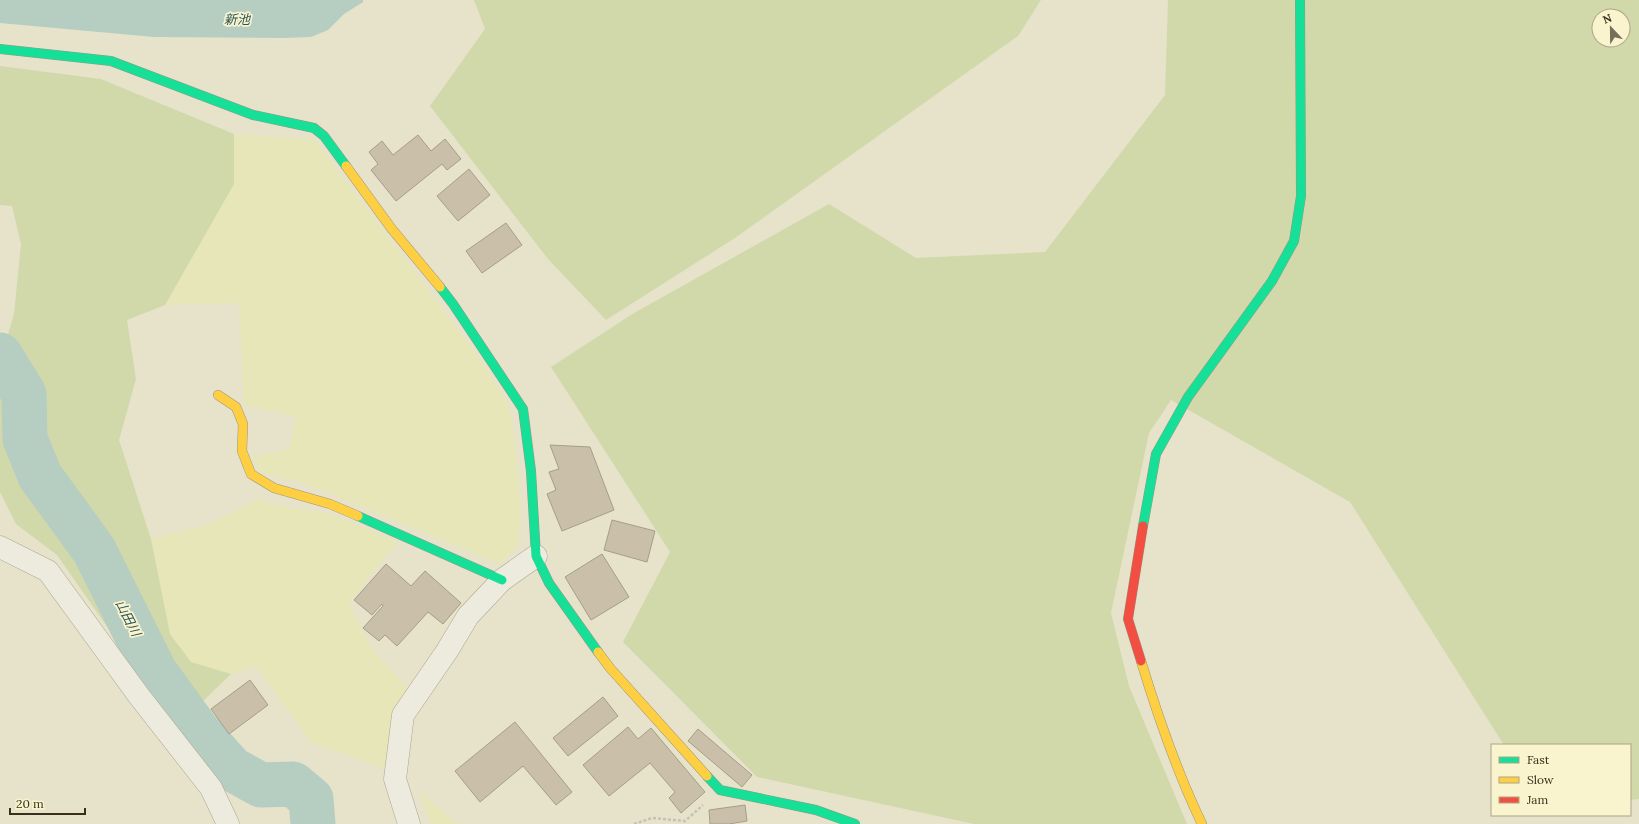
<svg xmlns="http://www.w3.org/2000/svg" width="1639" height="824" font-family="Lora,'Noto Sans JP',serif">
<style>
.farmland{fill:#e7e6b8}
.green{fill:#d1d9ab;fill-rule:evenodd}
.water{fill:#b6cdc2}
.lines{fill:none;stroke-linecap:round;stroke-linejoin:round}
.stream{stroke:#b6cdc2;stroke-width:7}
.river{stroke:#b6cdc2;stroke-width:45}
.building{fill:#cac0aa;stroke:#a69d89}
.street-casing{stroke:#aba694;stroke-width:23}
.fast-casing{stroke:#9a9584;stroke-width:10}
.slow-casing{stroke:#9a9584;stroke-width:10}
.jam-casing{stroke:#9a9584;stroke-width:10}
.path{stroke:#c6c2b3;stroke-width:2.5;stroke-dasharray:3 2;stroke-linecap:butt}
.street{stroke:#edebdd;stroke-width:22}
.fast{stroke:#16e098;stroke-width:9}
.slow{stroke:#ffcf43;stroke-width:9}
.jam{stroke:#f24e42;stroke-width:9}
.labels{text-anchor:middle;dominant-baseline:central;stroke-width:3.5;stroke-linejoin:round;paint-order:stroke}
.water-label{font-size:13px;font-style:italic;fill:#29575b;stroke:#f9f3ce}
</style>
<rect width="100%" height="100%" fill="#e6e3ca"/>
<g class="farmland">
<path d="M234 134 315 140 483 363 508 404 515 440 521 510 518 546 500 564 304 483 261 473 252 457 289 449 296 417 244 405 239 303 165 305 234 184Z"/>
<path d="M260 499 271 504 328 513 398 542 349 602 370 647 410 691 389 770 312 743 256 667 231 674 191 662 170 634 151 539 206 525Z"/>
<path d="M418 791 458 824H432Z"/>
</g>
<g class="green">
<path d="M474 0H1041L1018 36 735 238 606 320 548 259 430 106 485 29Z"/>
<path d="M1168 0H1639V799L1630 800V745H1504L1350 502 1171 400 1149 433 1111 613 1129 686 1187 824H974L757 777 623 642 670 552 551 367 634 313 829 204 916 258 1045 252 1165 95ZM1599 16H1623V40H1599Z"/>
<path d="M0 66 101 79 234 134V184L165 305 127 320 136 379 119 440 151 539 170 634 191 662 231 674 203 701 210 726 191 738 129 658 57 555 16 524 0 492V361L14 314 21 244 12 206 0 205Z"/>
</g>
<path class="water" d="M0 0H363V2L344 14 328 30 311 37 284 38 154 37 0 23Z"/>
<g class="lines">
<path class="stream" d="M312 817 328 816V824"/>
<path class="river" d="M0 355 24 394 25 439 40 476 94 550 155 672 197 730 232 769 261 785 293 784 311 799 313 824"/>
</g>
<g class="building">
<path d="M418 135 431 151 445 139 461 159 447 170 442 164 396 201 371 170 378 164 369 152 382 141 393 155Z"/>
<path d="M469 169 490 195 458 221 437 196Z"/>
<path d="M506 223 522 245 482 273 466 251Z"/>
<path d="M550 445 590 447 614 510 562 531 547 494 556 490 549 472 559 469Z"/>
<path d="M612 520 655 531 647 562 604 550Z"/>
<path d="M602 554 629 597 591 620 565 577Z"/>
<path d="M386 564 411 586 425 571 461 603 443 624 428 612 397 646 385 635 379 641 363 628 383 606 382 604 372 615 354 600Z"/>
<path d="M250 680 268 705 229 734 211 709Z"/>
<path d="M603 697 618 716 568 756 553 738Z"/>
<path d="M515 722 572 792 556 805 523 766 480 802 455 771Z"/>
<path d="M628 727 638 739 651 728 705 792 681 813 669 798 675 792 650 763 609 796 583 765Z"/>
<path d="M698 729 752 775 742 787 688 741Z"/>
<path d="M745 805 747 821 729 824H710L709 810Z"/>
</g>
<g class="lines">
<g class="street-casing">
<g id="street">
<path d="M0 547 48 571 139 696 211 788 228 824"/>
<path d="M409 824 395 779 403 715 447 651 468 616 502 580 536 556"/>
</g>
</g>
<g class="fast-casing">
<g id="fast">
<path d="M0 49 111 61 253 115 314 128 324 136 346 166"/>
<path d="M440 287 453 304 523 409 531 471 536 556 549 583 598 652"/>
<path d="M358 516 502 580"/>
<path d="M1143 526 1156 454 1188 397 1272 281 1294 241 1301 196 1300 0"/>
<path d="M707 776 720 790 816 810 855 824"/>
</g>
</g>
<g class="slow-casing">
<g id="slow">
<path d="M346 166 391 228 440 287"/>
<path d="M218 395 236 407 243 424 242 451 251 474 274 488 330 504 358 516"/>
<path d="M598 652 610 668 707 776"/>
<path d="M1141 661C1158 717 1177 772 1202 824"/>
</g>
</g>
<g class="jam-casing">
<path id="jam" d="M1141 661 1128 619 1143 526"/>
</g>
<path class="path" d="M634 824 652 818 685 821 703 805"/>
<use href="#street" class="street"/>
<use href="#fast" class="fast"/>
<use href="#slow" class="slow"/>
<use href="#jam" class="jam"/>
</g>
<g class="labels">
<g class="water-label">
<text x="237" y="19">新池</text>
<text transform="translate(128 618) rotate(63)">山田川</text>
</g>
</g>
<rect x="1491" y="744" width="140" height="72" fill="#f9f3ce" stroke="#ada586"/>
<rect x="1499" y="757" width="20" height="6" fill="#16e098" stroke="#ada586"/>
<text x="1527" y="764" font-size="12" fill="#3a2f1b">Fast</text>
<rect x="1499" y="777" width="20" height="6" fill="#ffcf43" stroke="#ada586"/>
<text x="1527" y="784" font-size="12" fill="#3a2f1b">Slow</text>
<rect x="1499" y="797" width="20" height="6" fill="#f24e42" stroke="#ada586"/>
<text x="1527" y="804" font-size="12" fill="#3a2f1b">Jam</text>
<g transform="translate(1611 28) rotate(338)"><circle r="19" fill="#f9f3ce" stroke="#ada586"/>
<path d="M0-3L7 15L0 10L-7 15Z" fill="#766e58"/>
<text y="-6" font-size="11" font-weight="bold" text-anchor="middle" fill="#3a2f1b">N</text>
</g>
<path d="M10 808v6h75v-6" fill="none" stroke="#3a2f1b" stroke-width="2"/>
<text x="16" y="808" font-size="12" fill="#3a2f1b" stroke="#f9f3ce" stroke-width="3" paint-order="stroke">20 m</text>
</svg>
